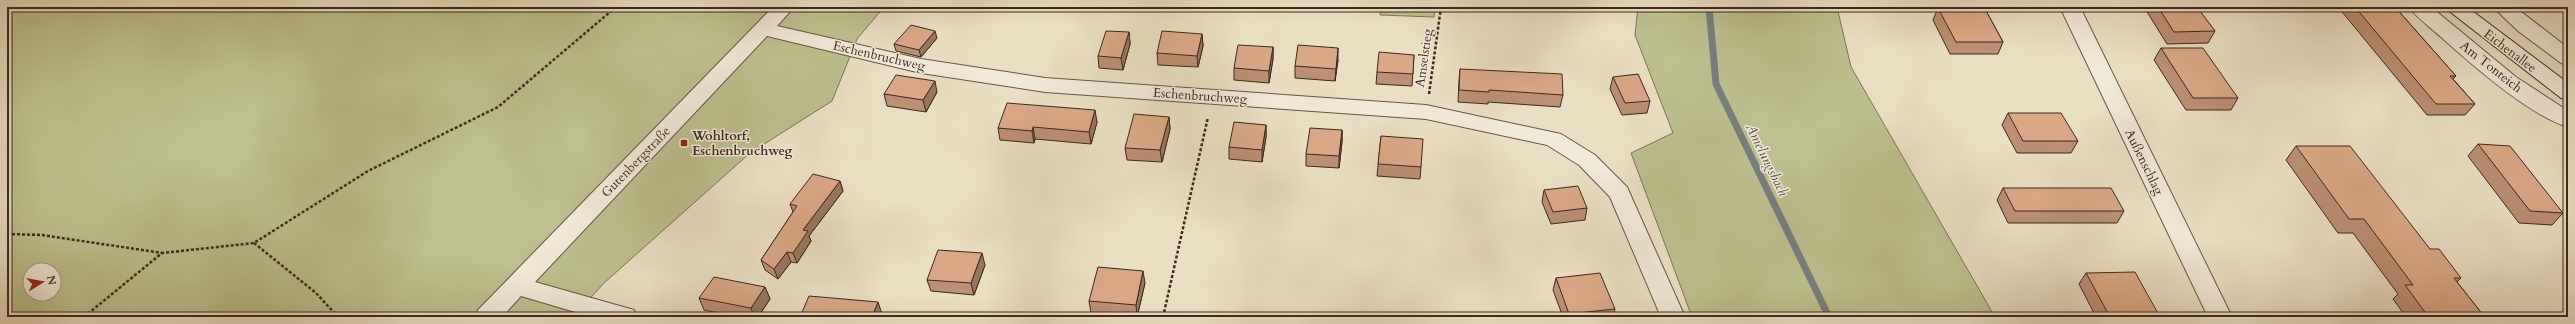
<svg xmlns="http://www.w3.org/2000/svg" width="2575" height="324" font-family="Cardo,serif">
<style>
.green{fill:#bec08f;stroke:#7e7456;fill-rule:evenodd}
.lines{fill:none;stroke-linecap:round;stroke-linejoin:round}
.stream{stroke:#787f7f;stroke-width:7}
.street-casing{stroke:#695647;stroke-width:2}
.secondary-casing{stroke:#3e281e;stroke-width:2}
.path{stroke:#3e281e;stroke-width:2.5;stroke-dasharray:3 2;stroke-linecap:butt}
.street{fill:#f2ead8;fill-rule:evenodd}
.secondary{fill:#f2ead8;fill-rule:evenodd}
.wall{fill:#bb9074;stroke:#3e281e}
.shaded-wall{fill:#99765e;stroke:#3e281e}
.building{fill:#daa887;stroke:#3e281e}
.poi-dot{fill:#8f2418;stroke:#f2ead8;stroke-width:1.5}
.labels{text-anchor:middle;dominant-baseline:central;stroke-width:3;stroke-linejoin:round;paint-order:stroke}
.street-label{font-size:13px;fill:#3e281e;stroke:#f2ead8}
.poi-label{font-size:13px;font-weight:bold;fill:#3e281e;stroke:#f2ead8;text-anchor:start}
.water-label{font-size:14px;font-style:italic;fill:#564c46;stroke:#f2ead8}
</style>
<rect width="100%" height="100%" fill="#ebdfc3"/>
<filter id="stains"><feTurbulence type="fractalNoise" baseFrequency=".005" numOctaves="4"/><feColorMatrix values="0 0 0 0 .2 0 0 0 0 .09 0 0 0 0 .02 0 0 0 .5 -.17"/></filter>
<radialGradient id="worn" r=".72"><stop offset=".6" stop-color="#630" stop-opacity="0"/><stop offset="1" stop-color="#630" stop-opacity=".3"/></radialGradient>
<g class="green">
<path d="M7 7H884L857 39 832 101 750 153 604 283 573 317H7ZM30 270H54V294H30Z"/>
<path d="M1381 7H1435L1434 17 1380 15Z"/>
<path d="M1638 7H1837L1851 67 1995 317H1692L1631 153 1673 133 1635 35Z"/>
</g>
<g class="lines">
<path class="stream" d="M1709 7 1716 84 1829 317"/>
<g class="street-casing">
<g id="street">
<path d="M773 7H794L777 26 921 59 1045 78 1426 105 1561 134 1595 155 1627 187 1685 317H1661L1610 197 1579 165 1547 145 1426 119 1045 92 921 73 767 36 535 282 634 310 637 317H592L521 296 502 317H475L478 310Z"/>
<path d="M2060 7H2080L2232 317H2208Z"/>
<path d="M2409 7H2431L2516 77 2568 111V127C2530 116 2471 64 2441 37 2430 27 2417 18 2409 7Z"/>
<path d="M2493 7H2515L2568 48V65L2561 63 2518 31Z"/>
</g>
</g>
<g class="secondary-casing">
<path id="secondary" d="M2444 7H2467L2568 83V100L2561 98Z"/>
</g>
<g class="path">
<path d="M1429 94 1441 7"/>
<path d="M7 234 42 235 162 253"/>
<path d="M254 243 316 293 338 317"/>
<path d="M84 317 162 253 254 243 368 171 498 107 616 7"/>
<path d="M1163 317 1208 117"/>
</g>
<use href="#street" class="street"/>
<use href="#secondary" class="secondary"/>
</g>
<g class="wall">
<path d="M1948 7H1984L2003 42 1998 54H1950L1933 20 1938 8 1949 9Z"/>
<path d="M2144 7H2199L2198 9 2215 31 2208 43 2167 44Z"/>
<path d="M2338 7H2395L2456 76 2453 79 2475 104 2465 115H2427Z"/>
<path d="M1129 32 1130 44 1123 70 1099 68 1098 56Z"/>
<path d="M1202 34 1203 46 1198 67 1158 65 1157 53Z"/>
<path d="M937 38 921 57 896 51 894 44Z"/>
<path d="M1273 47V59L1269 83 1234 80V68Z"/>
<path d="M2161 48 2238 98 2231 110H2186L2154 60Z"/>
<path d="M1414 55 1412 86 1376 84 1377 72Z"/>
<path d="M1338 60 1335 81 1295 78V66Z"/>
<path d="M1460 69 1563 95 1560 107 1488 102V104L1458 102 1459 81Z"/>
<path d="M1613 77 1650 101 1647 113 1622 115 1610 89Z"/>
<path d="M937 92 926 112 887 106 884 94Z"/>
<path d="M2008 113 2078 141 2071 153H2017L2002 125Z"/>
<path d="M1169 117 1170 129 1162 162 1127 160 1125 148Z"/>
<path d="M1097 122 1091 144 1035 139 1034 143 1000 140 998 128Z"/>
<path d="M1266 125V137L1262 162 1229 159V147Z"/>
<path d="M1342 130V142L1339 168 1306 166V154Z"/>
<path d="M1381 136 1421 167 1420 179 1377 176Z"/>
<path d="M2478 144 2563 213 2552 225 2519 223 2468 156Z"/>
<path d="M2296 146 2430 249 2461 278 2457 282 2483 315 2481 317H2406L2393 299 2398 294 2353 233H2338L2286 160Z"/>
<path d="M840 181 843 191 809 236 811 241 797 263 791 262 778 279 765 270 761 260 793 212 790 204Z"/>
<path d="M2003 188 2124 211 2117 223H2008L1997 200Z"/>
<path d="M1544 190 1587 208 1585 220 1551 224 1542 202Z"/>
<path d="M985 265 974 295 931 291 927 280Z"/>
<path d="M2086 273 2160 317H2096L2079 284Z"/>
<path d="M1556 278 1615 309 1613 317H1563L1553 290Z"/>
<path d="M1145 283 1137 317 1091 313 1089 301Z"/>
<path d="M765 287 770 299 758 317H739L704 310 699 298Z"/>
</g>
<g class="shaded-wall">
<path d="M935 31 937 38 921 57 919 50Z"/>
<path d="M1129 32 1130 44 1123 70 1121 58Z"/>
<path d="M1202 34 1203 46 1198 67 1197 56Z"/>
<path d="M1273 47V59L1269 83V71Z"/>
<path d="M1338 48V60L1335 81 1336 69Z"/>
<path d="M935 81 937 92 926 112 923 100Z"/>
<path d="M1095 110 1097 122 1091 144 1089 132Z"/>
<path d="M1169 117 1170 129 1162 162 1160 150Z"/>
<path d="M1266 125V137L1262 162V150Z"/>
<path d="M1033 127 1035 139 1034 143 1032 131Z"/>
<path d="M1342 130V142L1339 168V156Z"/>
<path d="M840 181 843 191 809 236 811 241 797 263 793 253 803 230Z"/>
<path d="M787 252 791 262 778 279 774 269Z"/>
<path d="M982 253 985 265 974 295 971 283Z"/>
<path d="M1143 271 1145 283 1137 317 1136 305Z"/>
<path d="M765 287 770 299 758 317H754L751 308Z"/>
<path d="M878 302 882 314 881 317H872Z"/>
</g>
<g class="building">
<path d="M1959 7H1984L2003 42H1956L1938 8 1960 9Z"/>
<path d="M2158 7H2197L2215 31 2174 32Z"/>
<path d="M2355 7H2395L2456 76H2450L2475 104H2436Z"/>
<path d="M911 25 935 31 919 50 894 44Z"/>
<path d="M1106 31 1129 32 1121 58 1098 56Z"/>
<path d="M1162 31 1202 34 1197 56 1157 53Z"/>
<path d="M1238 45 1273 47 1269 71 1234 68Z"/>
<path d="M1298 45 1338 48 1336 69 1295 66Z"/>
<path d="M2161 48H2203L2238 98H2193Z"/>
<path d="M1379 52 1414 55 1413 74 1377 72Z"/>
<path d="M1460 69 1562 74 1563 95 1489 90V92L1459 90Z"/>
<path d="M1638 74 1650 101 1625 103 1613 77Z"/>
<path d="M896 75 935 81 923 100 884 94Z"/>
<path d="M1007 103 1095 110 1089 132 1033 127 1032 131 998 128Z"/>
<path d="M2008 113H2061L2078 141H2023Z"/>
<path d="M1134 114 1169 117 1160 150 1125 148Z"/>
<path d="M1234 122 1266 125 1262 150 1229 147Z"/>
<path d="M1310 128 1342 130 1339 156 1306 154Z"/>
<path d="M1381 136 1423 139 1421 167 1378 164Z"/>
<path d="M2478 144 2510 146 2563 213 2530 211Z"/>
<path d="M2296 146H2350L2430 249H2439L2461 278H2454L2483 315H2427L2405 285H2413L2364 219H2349Z"/>
<path d="M813 174 840 181 803 230 808 231 793 253 787 252 774 269 761 260 797 206 790 204Z"/>
<path d="M1578 186 1587 208 1553 212 1544 190Z"/>
<path d="M2003 188H2111L2124 211H2015Z"/>
<path d="M938 250 982 253 971 283 927 280Z"/>
<path d="M1098 267 1143 271 1136 305 1089 301Z"/>
<path d="M2135 272 2160 317H2110L2086 273Z"/>
<path d="M1600 273 1615 309 1569 314 1556 278Z"/>
<path d="M714 277 765 287 751 308 699 298Z"/>
<path d="M809 296 878 302 872 317H800Z"/>
</g>
<rect class="poi-dot" x="680" y="139" width="8" height="8" rx="2"/>
<g class="labels">
<g class="street-label">
<text transform="translate(2510 51) rotate(37)">Eichenallee</text>
<text transform="translate(879 56) rotate(13)">Eschenbruchweg</text>
<text transform="translate(1424 58) rotate(-82)">Amselstieg</text>
<text transform="translate(2491 67) rotate(38)">Am Tonteich</text>
<text transform="translate(1200 96) rotate(4)">Eschenbruchweg</text>
<text transform="translate(636 162) rotate(-46)">Gutenbergstraße</text>
<text transform="translate(2144 162) rotate(64)">Außenschlag</text>
</g>
<g class="poi-label">
<text x="692" y="136">Wohltorf,<tspan x="692" dy="15">Eschenbruchweg</tspan></text>
</g>
<g class="water-label">
<text transform="translate(1767 160) rotate(64)">Amelungsbach</text>
</g>
</g>
<rect width="2575" height="324" fill="none" stroke="#ebdfc3" stroke-width="24"/>
<rect x="8" y="8" width="2559" height="308" fill="none" stroke="#3e281e" stroke-width="2"/>
<rect x="12" y="12" width="2551" height="300" fill="none" stroke="#3e281e"/>
<g transform="translate(42 282) rotate(79)"><circle r="19" fill="#f2ead8" stroke="#aa9c8e"/>
<path d="M0-3L7 15L0 10L-7 15Z" fill="#8f2418"/>
<text y="-6" font-size="11" font-weight="bold" text-anchor="middle" fill="#3e281e">N</text>
</g>
<rect width="100%" height="100%" filter="url(#stains)"/>
<rect width="100%" height="100%" fill="url(#worn)"/>
</svg>
